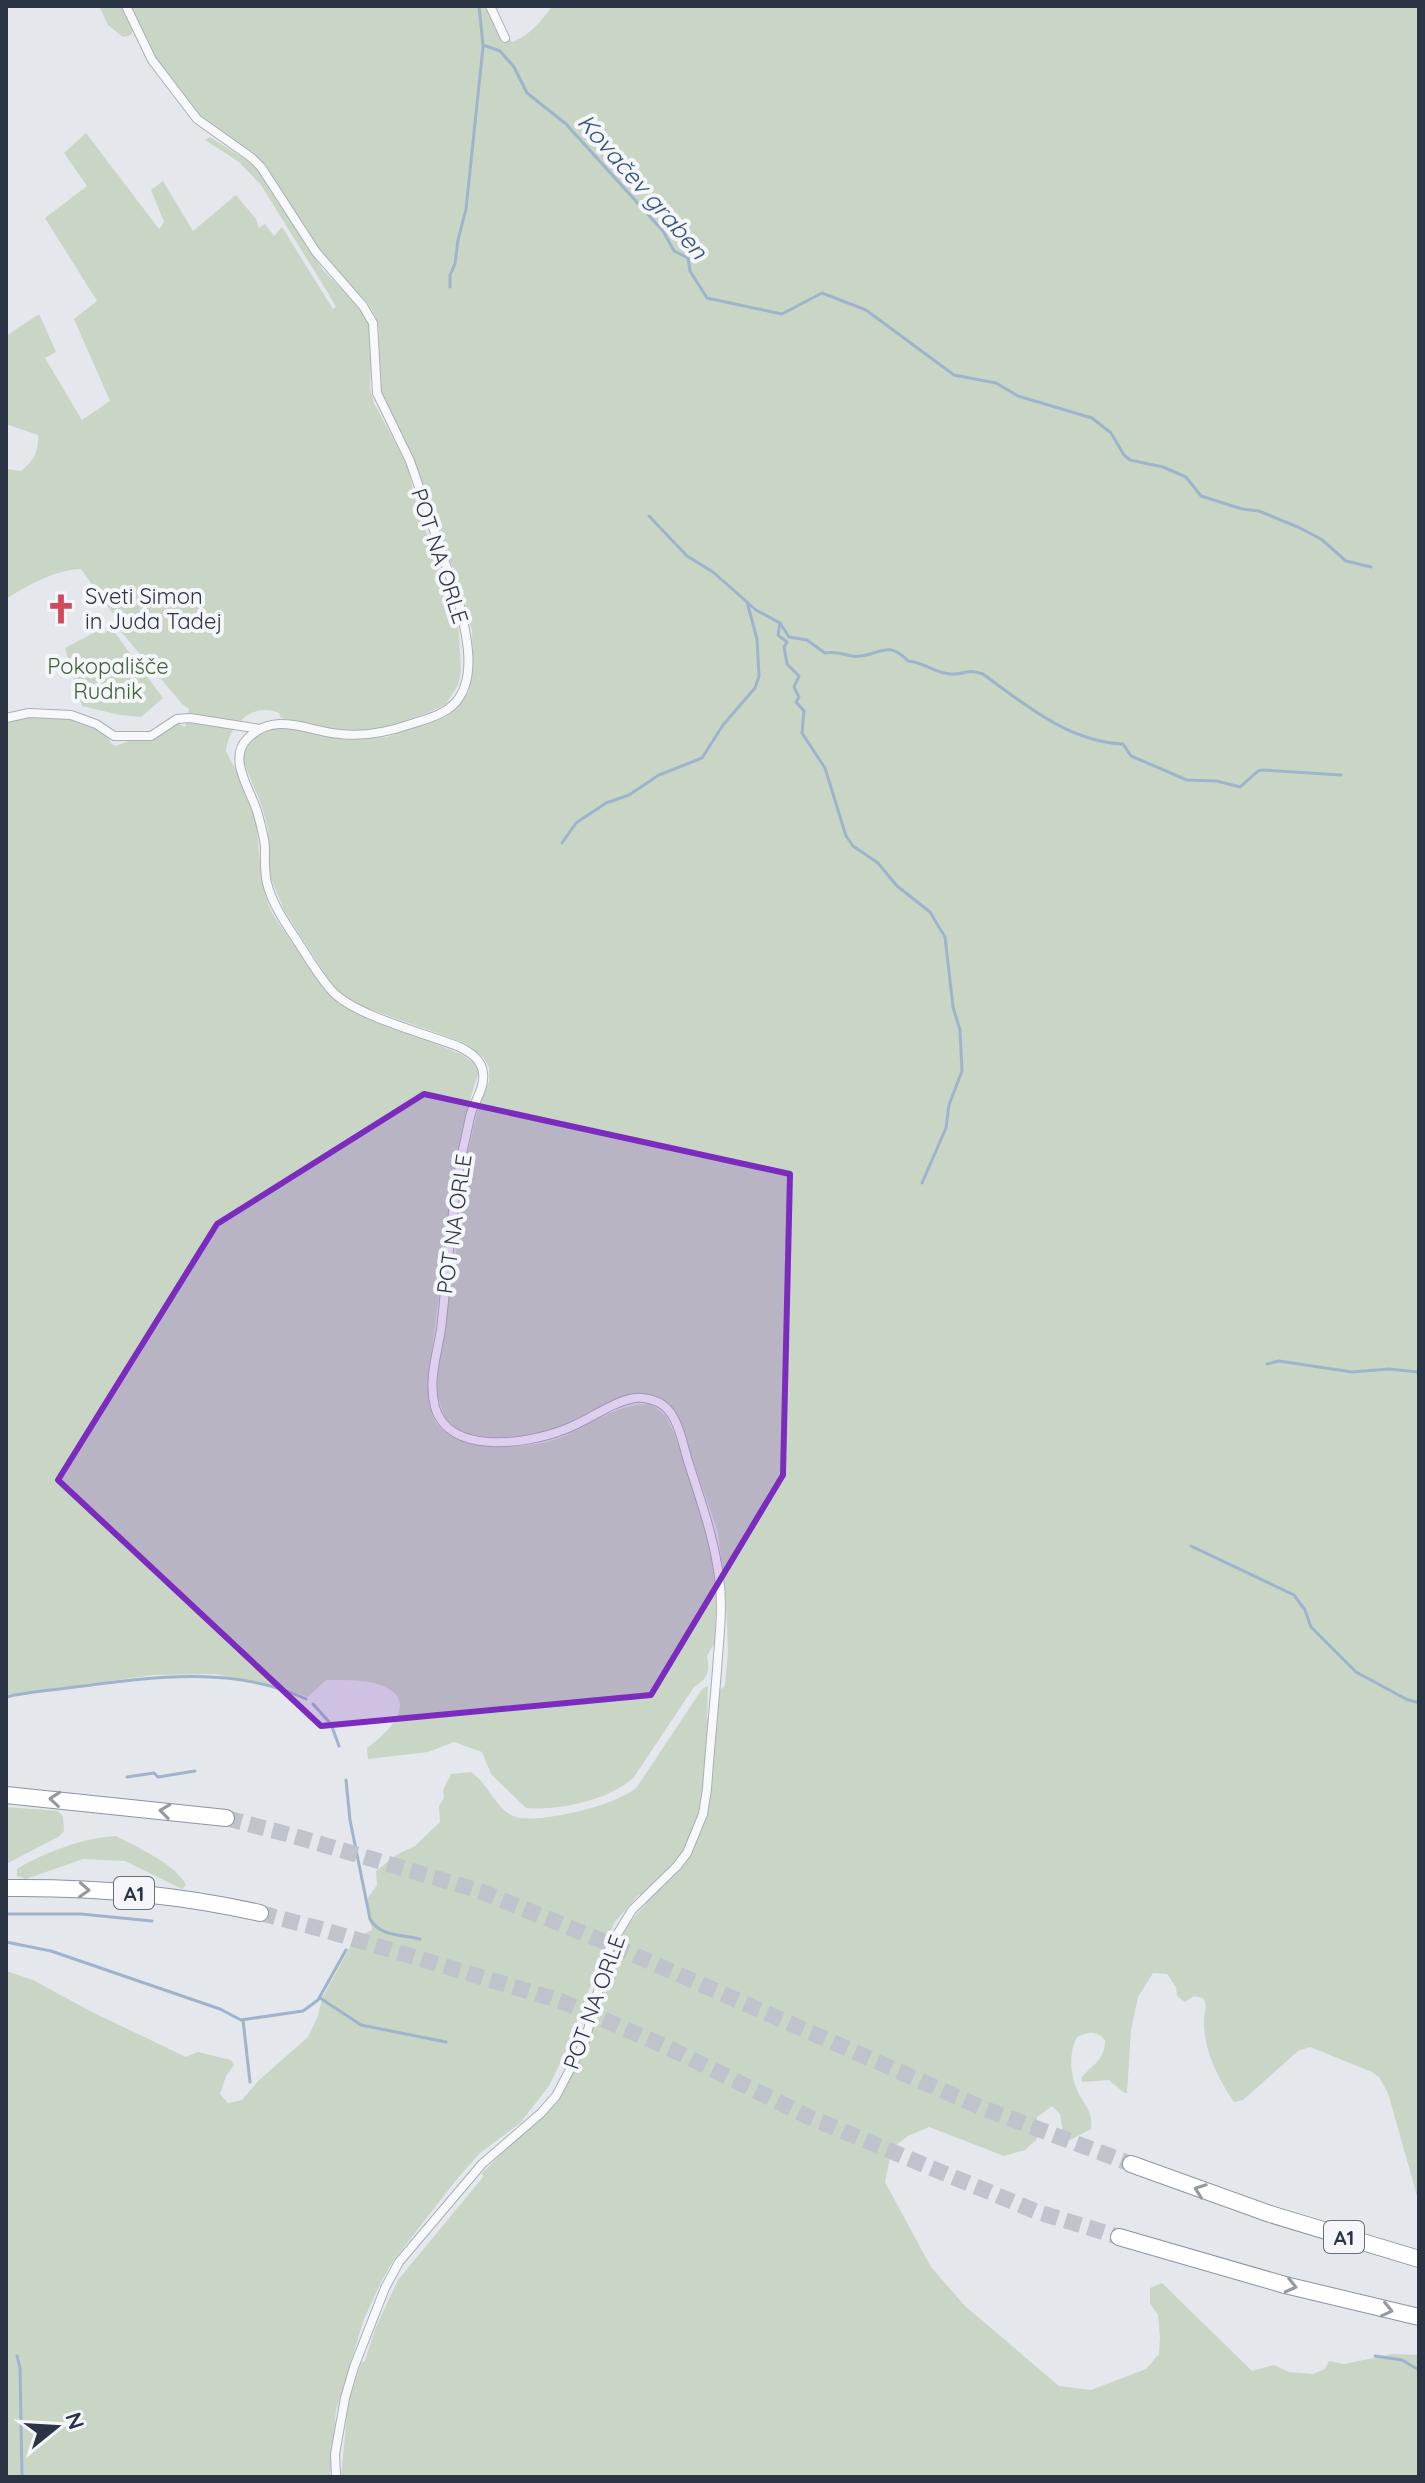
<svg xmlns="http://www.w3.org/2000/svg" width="1425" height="2483" font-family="Quicksand,sans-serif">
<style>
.green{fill:#c9d6c5}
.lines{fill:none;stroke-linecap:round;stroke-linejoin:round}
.stream{stroke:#9fb4cc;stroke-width:3}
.highway-tunnel{stroke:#bfc3cb;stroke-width:16;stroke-dasharray:16 8;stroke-linecap:butt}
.street-casing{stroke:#a9aeb7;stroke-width:10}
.highway-casing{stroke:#8b94a3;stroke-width:18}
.street{stroke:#f7f8fa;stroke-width:8}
.highway{stroke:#fff;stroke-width:16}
.oneway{stroke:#959aa2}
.marked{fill:#7b2cbf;fill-opacity:0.2;stroke:#7b2cbf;stroke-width:6;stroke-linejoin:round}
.labels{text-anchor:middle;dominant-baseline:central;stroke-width:8;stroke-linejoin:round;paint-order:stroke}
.shield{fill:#f4f6f9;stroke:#676e7b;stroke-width:2}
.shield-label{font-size:20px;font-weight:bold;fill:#2b3445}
.street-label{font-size:22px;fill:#2b3445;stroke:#f4f6f9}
.poi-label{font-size:22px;fill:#2b3445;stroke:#f4f6f9;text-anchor:start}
.park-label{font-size:22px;fill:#3f6138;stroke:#f4f6f9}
.water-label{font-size:24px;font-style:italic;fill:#34527a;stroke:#f4f6f9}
</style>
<rect width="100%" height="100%" fill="#e4e7ec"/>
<g class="green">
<path d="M99 6H122L133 28 131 35 123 37 108 25Z"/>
<path d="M130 6H485L486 10 495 14 512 42C528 37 543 20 552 6H1419V2203L1388 2093 1379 2077 1372 2072 1310 2047 1298 2051 1243 2100 1234 2102C1219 2080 1204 2051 1204 2023 1203 2013 1209 2008 1203 1998L1194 1996 1185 2002 1177 1996 1176 1987 1167 1974 1153 1973 1138 1997 1131 2030 1127 2093H1124L1109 2080 1082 2082 1081 2078C1093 2064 1105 2060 1105 2040 1096 2030 1088 2032 1077 2037 1068 2054 1070 2076 1079 2094 1086 2107 1093 2112 1091 2129L1068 2141 1064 2139 1060 2114 1052 2106 1037 2117V2139L1025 2150 1004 2156 929 2127 908 2136 892 2148 885 2182 931 2267 965 2306 1059 2386 1091 2390 1146 2369 1159 2354 1160 2337 1158 2315 1150 2303V2288L1162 2283 1252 2371 1274 2365 1289 2372 1313 2374 1325 2369 1329 2361 1344 2364 1393 2354 1419 2355V2477H341L348 2405 361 2363 365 2361 375 2329 398 2280 483 2177 482 2173C521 2135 554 2105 576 2053 599 2002 605 1944 646 1904L639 1894 614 1923 566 2051 549 2086 520 2123 479 2154 457 2179 393 2261 382 2280 364 2319 336 2410 330 2477H6V1971L33 1980 92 2012 186 2057 198 2052 231 2060 234 2065 226 2076 220 2094 228 2103 242 2100 258 2081 308 2037 318 2016 322 1998 355 1938 372 1930 367 1899 377 1885 376 1871 396 1855 415 1846 440 1822 439 1806 444 1798 443 1790 451 1774 471 1772C488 1783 495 1808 513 1816 535 1826 621 1804 637 1787L702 1689 708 1686 707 1718 716 1719 718 1693 725 1685 728 1652 726 1601 718 1532 684 1436 670 1404 652 1395 632 1393 558 1429 521 1436 492 1438 462 1433 445 1418 438 1397 437 1375 458 1240 466 1160 477 1113 489 1081V1067L483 1057 465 1043 358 1005 334 988 284 910 270 876 268 830 262 806 242 759 243 749 262 732 278 727 303 729 345 740 387 737 446 717 457 709 469 691 473 666 472 631 452 566 424 498 413 457 380 393 379 329 375 315 368 304 321 253 253 152 212 127 192 107 149 49Z"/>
<path d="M86 133 159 229 164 222 151 190 163 181 193 231 236 195 256 219 259 228 265 224 274 236 282 227 333 309 336 307 328 293 261 185 239 162 205 140 210 137 257 167 323 270 359 307 367 320 372 332 370 388 374 403 407 465 418 511 450 594 459 631 461 672 458 685 446 704 432 711 385 728 366 731 334 730 281 718 279 713C252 701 229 726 226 751 236 772 251 793 255 815 261 850 257 883 273 915L328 994 343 1005 356 1013 461 1054 475 1064 479 1071 466 1113 456 1157 429 1374C429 1391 427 1408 436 1423 456 1453 529 1450 559 1438 591 1426 615 1403 651 1404L666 1416 675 1435 708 1532 716 1593 715 1642 707 1656C710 1672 708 1678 694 1687L634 1777C610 1800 558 1811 526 1808L491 1774 482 1752 454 1742 428 1752 368 1759 367 1748C386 1735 421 1701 383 1686 367 1679 343 1680 326 1680L308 1697 276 1686 215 1674 154 1675 6 1695V722L38 715 70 718 104 733 112 744 116 746 176 722 185 727 189 709 182 704 118 628 116 618 81 569C54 570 29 585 6 599V469L21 471C34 461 39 451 38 435L6 424V336L39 314 56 352 45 358 82 420 110 401 74 319 97 301 45 218 87 186 64 153Z"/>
<path d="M112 629 163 698 141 717 120 715 82 706 65 648 99 630 102 634Z"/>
<path d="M6 1807 58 1811 63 1817 64 1831 58 1837 6 1864Z"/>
<path d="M116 1836C135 1846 177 1865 186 1885L182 1889 178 1887 125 1861 83 1859 26 1879 17 1876V1869C45 1852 83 1838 116 1836Z"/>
</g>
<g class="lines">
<g class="stream">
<path d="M479 6 483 45 500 51 514 67 527 93 566 124 663 231 674 251 688 258 690 271 707 298 782 314 822 293 866 310 954 375 996 383 1018 396 1092 418 1111 433 1124 455 1130 460 1163 467 1186 477 1201 496 1242 509 1259 511 1298 527 1321 539 1346 561 1371 567"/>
<path d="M450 287V275L455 264 458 240 466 209 483 47"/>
<path d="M649 516 687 556 713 572 756 610 780 623 789 637 807 640 825 653C836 651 842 654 852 656 878 659 885 637 908 661 924 662 936 674 951 674 966 675 965 668 983 674 1024 704 1069 742 1123 744L1131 756 1187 780 1217 781 1240 787 1258 771 1263 770 1341 775"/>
<path d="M780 623 778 635 787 642 784 647 787 664 799 676 794 687 799 697 796 702 804 711 802 733 825 768 846 836 853 846 878 863 897 886 930 912 945 937 953 1007 960 1030 962 1071 949 1105 946 1128 922 1183"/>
<path d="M562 843 576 823 606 803 629 795 659 775 702 758 723 725 755 688 759 676 757 639 747 602"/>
<path d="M1267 1364 1279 1361 1352 1372 1389 1369 1419 1372"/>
<path d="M1191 1546 1294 1595 1305 1610 1311 1627 1356 1672 1406 1699 1419 1703"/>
<path d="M6 1697C26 1692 47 1691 67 1688 144 1678 233 1664 306 1699"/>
<path d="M313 1704 331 1724 339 1746"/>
<path d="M127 1777 154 1773 158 1777 195 1771"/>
<path d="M346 1780 350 1820 370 1919C379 1936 402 1935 420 1939"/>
<path d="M6 1914H81L152 1921"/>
<path d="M6 1942 51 1951 220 2009 241 2020 303 2011 318 2000 346 1950"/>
<path d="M320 1998 361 2025 446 2042"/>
<path d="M243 2020 250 2082"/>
<path d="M17 2356 20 2368 22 2477"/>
<path d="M1375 2356 1402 2360 1419 2370"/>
</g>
<g class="highway-tunnel">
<path d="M226 1818 294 1836 480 1891 598 1939 980 2107 1131 2164"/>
<path d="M260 1913 321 1929 561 2001 667 2047 809 2117 1035 2211 1119 2237"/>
</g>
<g class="street-casing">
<g id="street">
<path d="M126 6 152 60 197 119 252 158 261 167 316 252 363 306 373 323 377 393 410 461 459 603C466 632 478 678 455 703 444 715 426 719 411 724 388 732 365 737 340 734 307 731 276 711 248 738 227 758 250 789 257 811 260 822 264 835 265 847 265 859 264 871 267 883 272 904 286 924 298 942 309 959 319 977 333 992 356 1016 427 1034 460 1047 471 1053 482 1060 483 1073 485 1087 475 1101 471 1113 468 1125 466 1137 463 1149 451 1208 448 1269 441 1329 437 1355 428 1380 435 1407 449 1456 527 1444 563 1430 587 1422 610 1402 635 1398 644 1397 657 1400 664 1406 678 1416 683 1445 688 1461 700 1499 714 1537 719 1577 723 1604 720 1630 718 1656 715 1700 710 1744 707 1789L703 1814 687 1853 677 1866 632 1910 610 1946 585 2041 556 2096 541 2113 482 2164 399 2262 385 2288 354 2367 345 2398 335 2454 336 2477"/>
<path d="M490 6 505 38"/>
<path d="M6 718 29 713 71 715 96 724 114 736H151L177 719 190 718 260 729"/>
</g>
</g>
<g class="highway-casing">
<g id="highway">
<path d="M6 1795 226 1818"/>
<path d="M6 1888C91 1887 177 1894 260 1913"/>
<path d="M1131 2164 1270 2214 1419 2259"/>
<path d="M1119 2237 1285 2285 1419 2317"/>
</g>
</g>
<use href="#street" class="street"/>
<use href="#highway" class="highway"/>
</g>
<defs><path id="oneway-chevron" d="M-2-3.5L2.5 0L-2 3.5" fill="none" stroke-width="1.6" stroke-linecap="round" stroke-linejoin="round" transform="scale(2)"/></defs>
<g class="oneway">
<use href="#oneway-chevron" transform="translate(55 1799) rotate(-175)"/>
<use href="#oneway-chevron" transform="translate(165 1811) rotate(-173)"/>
<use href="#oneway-chevron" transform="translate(84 1890) rotate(3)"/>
<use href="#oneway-chevron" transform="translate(1200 2190) rotate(-160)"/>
<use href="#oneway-chevron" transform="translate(1291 2286) rotate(14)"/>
<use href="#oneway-chevron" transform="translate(1387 2310) rotate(13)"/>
</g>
<path class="marked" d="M424 1094 790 1174 783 1475 651 1695 321 1726 58 1480 217 1224Z"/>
<defs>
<g id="church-bare" transform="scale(2.4)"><path d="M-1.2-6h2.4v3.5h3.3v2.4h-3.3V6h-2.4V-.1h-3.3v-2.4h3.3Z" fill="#d1495b" stroke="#f4f6f9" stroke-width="2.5" paint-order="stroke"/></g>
</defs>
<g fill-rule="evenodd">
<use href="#church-bare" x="61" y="609"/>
</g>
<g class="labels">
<g class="shield">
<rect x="114" y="1877" width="40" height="32" rx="6"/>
<rect x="1324" y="2221" width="40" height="32" rx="6"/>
</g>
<g class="shield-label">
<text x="134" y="1893">A1</text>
<text x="1344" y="2237">A1</text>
</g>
<g class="street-label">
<text transform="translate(440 556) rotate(72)">POT NA ORLE</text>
<text transform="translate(454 1224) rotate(-82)">POT NA ORLE</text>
<text transform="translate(594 2002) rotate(-70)">POT NA ORLE</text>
</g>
<g class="poi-label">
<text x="85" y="596">Sveti Simon<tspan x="85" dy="25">in Juda Tadej</tspan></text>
</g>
<g class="park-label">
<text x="108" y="666">Pokopališče<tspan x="108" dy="25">Rudnik</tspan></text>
</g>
<g class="water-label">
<text transform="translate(643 186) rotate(49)">Kovačev graben</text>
</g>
</g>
<rect width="1425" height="2483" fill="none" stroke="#2b3445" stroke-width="16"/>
<g transform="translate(56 2427) rotate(72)" stroke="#f4f6f9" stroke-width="6" paint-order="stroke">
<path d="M0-6L14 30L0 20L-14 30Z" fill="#2b3445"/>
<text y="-12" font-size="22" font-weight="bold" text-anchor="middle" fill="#2b3445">N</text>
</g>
</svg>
